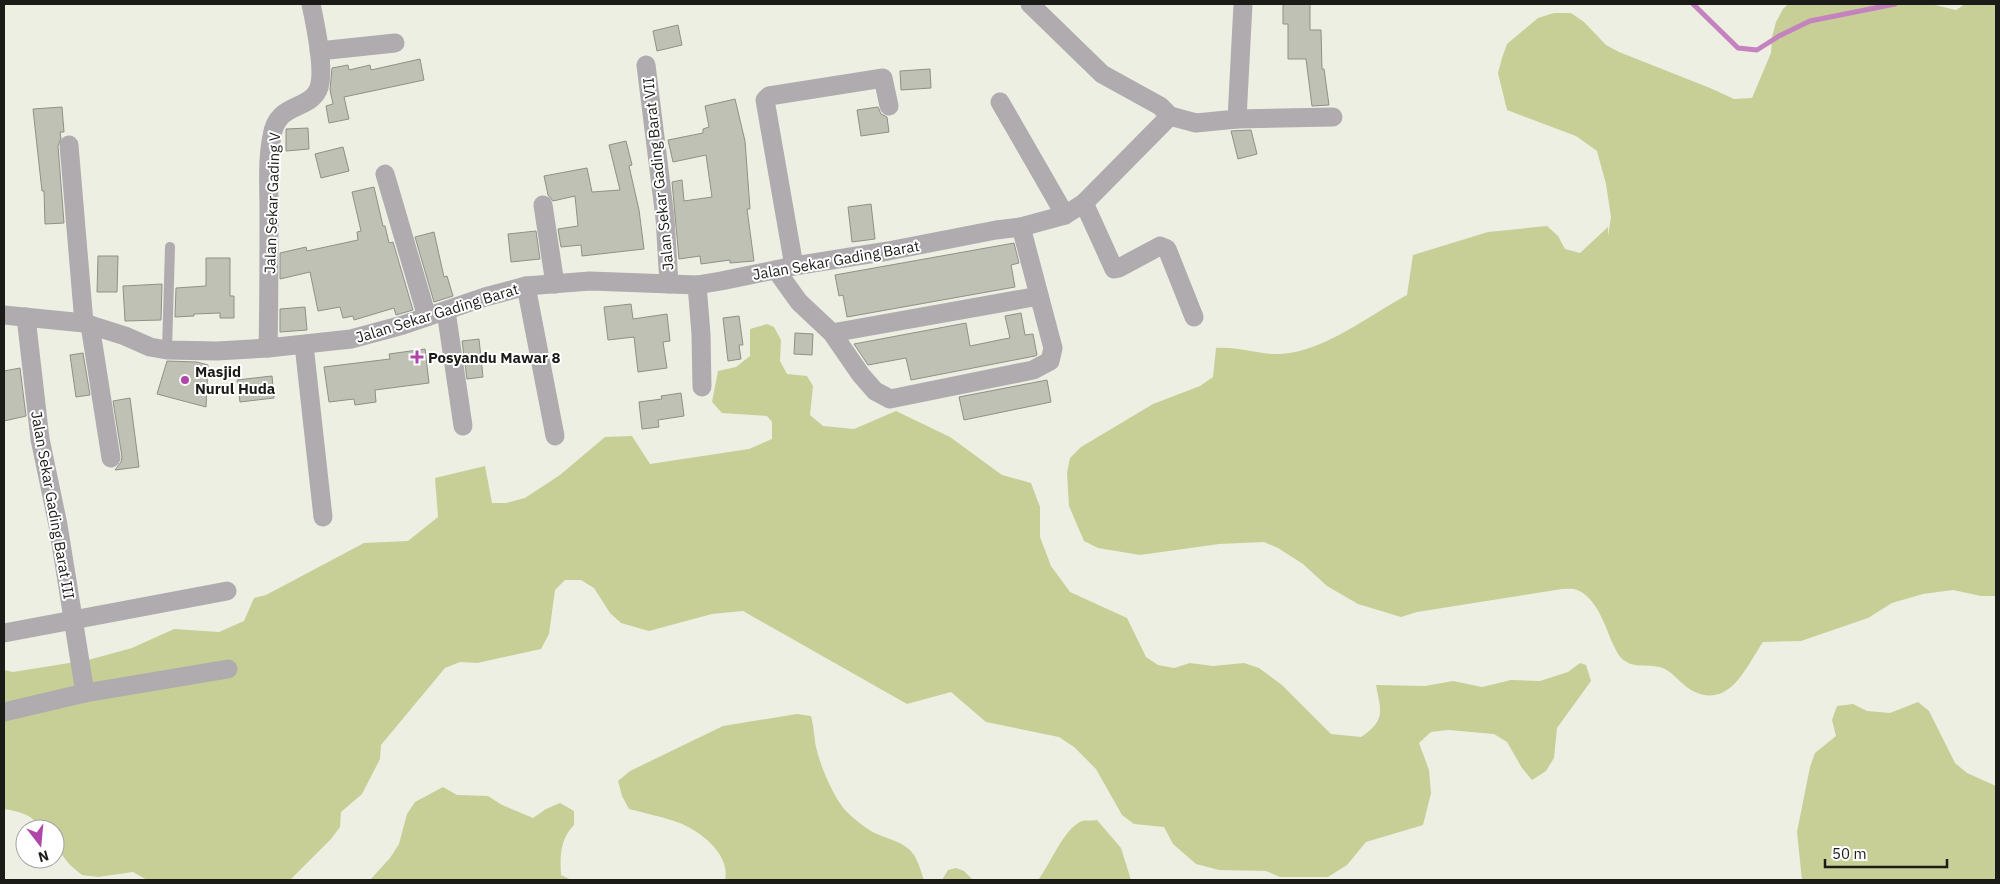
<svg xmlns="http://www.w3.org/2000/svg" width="2000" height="884" font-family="'IBM Plex Sans',sans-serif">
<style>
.green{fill:#c7cf96}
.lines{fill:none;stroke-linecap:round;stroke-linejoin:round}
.stream{stroke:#c482be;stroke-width:5}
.building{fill:#bfc1b5;stroke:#8f9186}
.lane{stroke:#afabaf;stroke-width:10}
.street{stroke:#afabaf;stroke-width:19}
.poi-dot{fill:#af46a8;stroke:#fff;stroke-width:2}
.labels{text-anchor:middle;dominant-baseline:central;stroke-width:4;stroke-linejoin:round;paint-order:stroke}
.street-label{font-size:15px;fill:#1b1c18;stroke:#fff}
.poi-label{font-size:15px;font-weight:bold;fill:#1b1c18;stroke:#fff;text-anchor:start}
</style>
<rect width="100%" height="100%" fill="#edefe3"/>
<g class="green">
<path d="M1788 4H1931L1956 10 1965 4H1996V596H1981L1953 590 1923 594 1892 603 1868 618 1801 641 1763 642C1747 665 1731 708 1695 692 1683 687 1675 674 1665 669 1653 663 1636 669 1625 661 1619 658 1615 648 1612 642 1605 625 1596 597 1577 590 1573 588 1566 589 1562 589L1417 612 1401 617 1358 604 1327 586 1303 564 1278 548 1264 542 1219 544 1140 555 1098 548 1084 541 1069 506 1067 473 1070 458 1081 447 1153 404 1200 386 1213 377 1216 348C1238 346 1260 355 1280 354 1324 352 1369 315 1407 295L1413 255 1488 232 1547 226 1558 236 1565 249 1580 253 1608 227V236L1611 217 1606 184 1597 151 1576 136 1507 110 1498 73 1502 58 1507 44 1538 18 1554 13H1571L1584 22 1606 45 1619 52 1710 88 1734 99 1752 98 1771 53 1772 37 1776 22 1783 9Z"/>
<path d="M767 324 774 327 781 340 780 361 787 374 807 376 813 386 810 415 823 426 854 429 896 411 950 437 1002 475 1031 483 1040 507V537L1051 566 1070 592 1127 618 1146 657 1158 665 1174 668 1190 663 1213 666 1244 663 1259 668 1282 685 1331 734 1361 737C1386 720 1381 712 1376 685L1425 686 1453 681 1482 687 1511 680 1540 681 1568 672 1580 663 1586 665 1591 681 1557 728 1554 758 1546 771 1532 780 1522 768 1507 742 1494 734 1448 730 1431 732 1419 743 1429 770 1431 793 1423 825 1366 842 1347 865 1328 877H1280L1266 871 1219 870 1196 864 1173 844 1164 827 1134 824 1122 815 1096 769 1074 747 1059 737 986 722 951 692 907 704 743 611 712 614 649 631 621 623 610 613 594 588 581 580H565L555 590 549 634 541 649 477 663 460 662 445 668 381 745 380 759 362 794 341 812 340 827 331 839 290 880H147L133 872 98 877 82 875 70 865 55 846V829H42C31 814 21 812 4 809V670L13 672 88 660 132 648 174 629 219 632 244 621 254 598 266 595 364 543 408 541 438 517 435 478 485 466 492 503H506L525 498 560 475 605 437 632 436 650 464 749 449 772 439V422L767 416 722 413 712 402 718 371 736 367 750 356V329Z"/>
<path d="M1918 702 1929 711 1955 763 1967 773 1996 786V880H1802L1797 832 1810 767 1815 753 1836 736 1832 720 1837 706 1853 704 1867 711 1890 713Z"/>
<path d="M797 714 811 716C814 727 814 737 816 747 820 765 834 799 847 812 854 819 863 826 871 831 885 839 905 841 914 855 919 863 921 872 924 880H725C731 853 697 828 674 821 659 816 644 813 629 809L622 796 618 781 630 771 723 726Z"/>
<path d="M443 787 457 795 488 796 502 805 533 818 546 809 560 803 574 811V825C560 839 560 856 561 875L572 880H370L390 858 399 844 407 814 415 802Z"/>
<path d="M1097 820 1121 848 1131 880H1038C1050 865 1064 828 1082 821 1086 820 1093 821 1097 820Z"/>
<path d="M956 868 964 871 973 880H942L948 870Z"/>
</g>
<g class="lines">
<path class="stream" d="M1693 4 1738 48 1757 50 1779 36 1810 21 1895 4"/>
</g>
<g class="building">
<path d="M1283 4H1310V30H1321L1322 69H1324L1329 105 1312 106 1306 59H1288V24H1283Z"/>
<path d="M678 25 682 45 657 51 653 31Z"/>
<path d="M420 59 424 80 344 97 349 119 329 123 326 106 333 104 330 90 332 68 348 65 349 70 370 65 371 70Z"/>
<path d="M930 69 931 88 901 90 900 71Z"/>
<path d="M735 99 745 141 750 209H747L754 261 730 263V260L701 264 700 256 679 259 672 182 682 180 684 201 712 197 706 155 673 162 668 140 703 133V129L709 127 705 106Z"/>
<path d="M62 107 64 132H60L61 138 58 146 64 223 45 224 44 191H42L33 109Z"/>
<path d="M878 107 881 114 887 117 889 132 861 136 857 110Z"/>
<path d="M308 128 309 149 286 151V129Z"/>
<path d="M1251 130 1257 154 1238 159 1231 131Z"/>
<path d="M626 141 632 165 629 166 639 210 644 249 582 256 581 245 561 247 558 229 578 226 575 196 553 201 548 195 544 176 587 168 592 192 620 190 609 145Z"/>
<path d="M343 147 349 171 321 178 315 154Z"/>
<path d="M374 187 383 226H385L389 243 393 242 413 310 396 315 394 308 354 320 353 316 343 318 340 307 318 311 310 272 280 279V253L306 247 307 251 358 240 357 232 361 231 352 192Z"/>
<path d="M871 204 875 239 852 242 848 207Z"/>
<path d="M536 231 540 259 511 262 508 234Z"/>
<path d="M434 232 444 277 447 276 453 296 434 302 415 237Z"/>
<path d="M1014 243 1019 263 1011 265 1015 287 847 317 843 295 839 296 835 275Z"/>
<path d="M98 256H118L117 292H97Z"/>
<path d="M206 258H230V296H234V318H220V313L194 314V316L175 317 176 288 206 286Z"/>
<path d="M162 284 161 320 125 321 123 286Z"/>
<path d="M631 304 633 319 667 314 670 341 663 342 667 368 638 372 634 337 608 340 604 307Z"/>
<path d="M305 307 307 330 280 332V309Z"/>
<path d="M1021 313 1025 335 1033 334 1037 355 1035 356 911 380 906 358 868 365 854 344 966 323 970 346 1004 339 1010 338 1005 316Z"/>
<path d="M739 316 743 345H739L741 359 728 361 723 318Z"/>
<path d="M795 333 813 334 812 355 794 354Z"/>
<path d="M479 339 483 377 467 379 462 341Z"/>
<path d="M425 349 429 383 375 390 376 402 355 405 354 399 329 402 324 367 390 359 389 354Z"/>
<path d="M83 353 90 395 76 397 70 355Z"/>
<path d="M167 361 197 362 208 365 206 407 157 394Z"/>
<path d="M20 368 26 416 4 421V371Z"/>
<path d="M272 376 274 398 240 402 237 380Z"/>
<path d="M1047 380 1051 402 964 420 959 397Z"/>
<path d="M681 393 684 416 658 420 659 427 642 429 639 402 662 399 661 396Z"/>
<path d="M130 398 139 467 115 470 121 462 122 457 113 401Z"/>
</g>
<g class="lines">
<path class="lane" d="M167 350 170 247"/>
<g class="street">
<path d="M319 51 395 43"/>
<path d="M646 65 665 218 669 284"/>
<path d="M1000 102 1065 215"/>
<path d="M1170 116 1196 123 1237 119 1243 4"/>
<path d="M1237 119 1333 117"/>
<path d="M69 145 84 323"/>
<path d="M385 174 427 317"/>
<path d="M1084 203 1114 269 1119 268 1160 246 1167 249 1194 317"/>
<path d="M543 205 555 284"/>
<path d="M794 266 765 100 769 96 883 78 889 106"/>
<path d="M776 270 799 302 832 333 861 375 875 391 890 399 1033 370 1050 361 1053 348 1021 227"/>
<path d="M697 285 701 334 702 387"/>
<path d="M526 286 555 436"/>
<path d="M446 311 463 426"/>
<path d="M4 315 84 323 125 336 150 347 167 350 217 351 268 348 351 339 403 325 485 297 526 286 590 281 697 285 721 281 794 266 888 251 996 230 1021 227 1065 215 1084 203 1170 116 1160 106 1102 74 1030 4"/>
<path d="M26 317 40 439 58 525 85 693"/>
<path d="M90 325 111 458"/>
<path d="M832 333 1039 296"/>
<path d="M304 345 323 517"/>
<path d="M268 348C269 303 269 257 269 212 269 187 267 160 272 136 277 102 308 111 318 90 326 73 315 23 311 4"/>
<path d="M4 633 227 591"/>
<path d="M4 712 85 693 228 669"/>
</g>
</g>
<g class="poi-dot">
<path d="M414.5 349.5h5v5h5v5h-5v5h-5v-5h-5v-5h5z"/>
<circle cx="185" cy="380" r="5"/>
</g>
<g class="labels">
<g class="street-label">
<text transform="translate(658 174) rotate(-96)">Jalan Sekar Gading Barat VII</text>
<text transform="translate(272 203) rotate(-88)">Jalan Sekar Gading V</text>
<text transform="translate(836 260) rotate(-10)">Jalan Sekar Gading Barat</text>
<text transform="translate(437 313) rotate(-17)">Jalan Sekar Gading Barat</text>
<text transform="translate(53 505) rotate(80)">Jalan Sekar Gading Barat III</text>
</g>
<g class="poi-label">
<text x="428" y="357">Posyandu Mawar 8</text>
<text x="195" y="371">Masjid<tspan x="195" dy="17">Nurul Huda</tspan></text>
</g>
</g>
<rect width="2000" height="884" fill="none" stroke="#1b1c18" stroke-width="10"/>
<g transform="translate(40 844) rotate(164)"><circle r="24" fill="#ffffff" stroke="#a4a4a3"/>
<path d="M0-4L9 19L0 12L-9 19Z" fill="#af46a8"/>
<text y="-8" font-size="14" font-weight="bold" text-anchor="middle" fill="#1b1c18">N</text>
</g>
<path d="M1825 859v8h122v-8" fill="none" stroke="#1b1c18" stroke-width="2.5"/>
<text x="1832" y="859" font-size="15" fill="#1b1c18" stroke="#ffffff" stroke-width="4" paint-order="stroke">50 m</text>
</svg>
